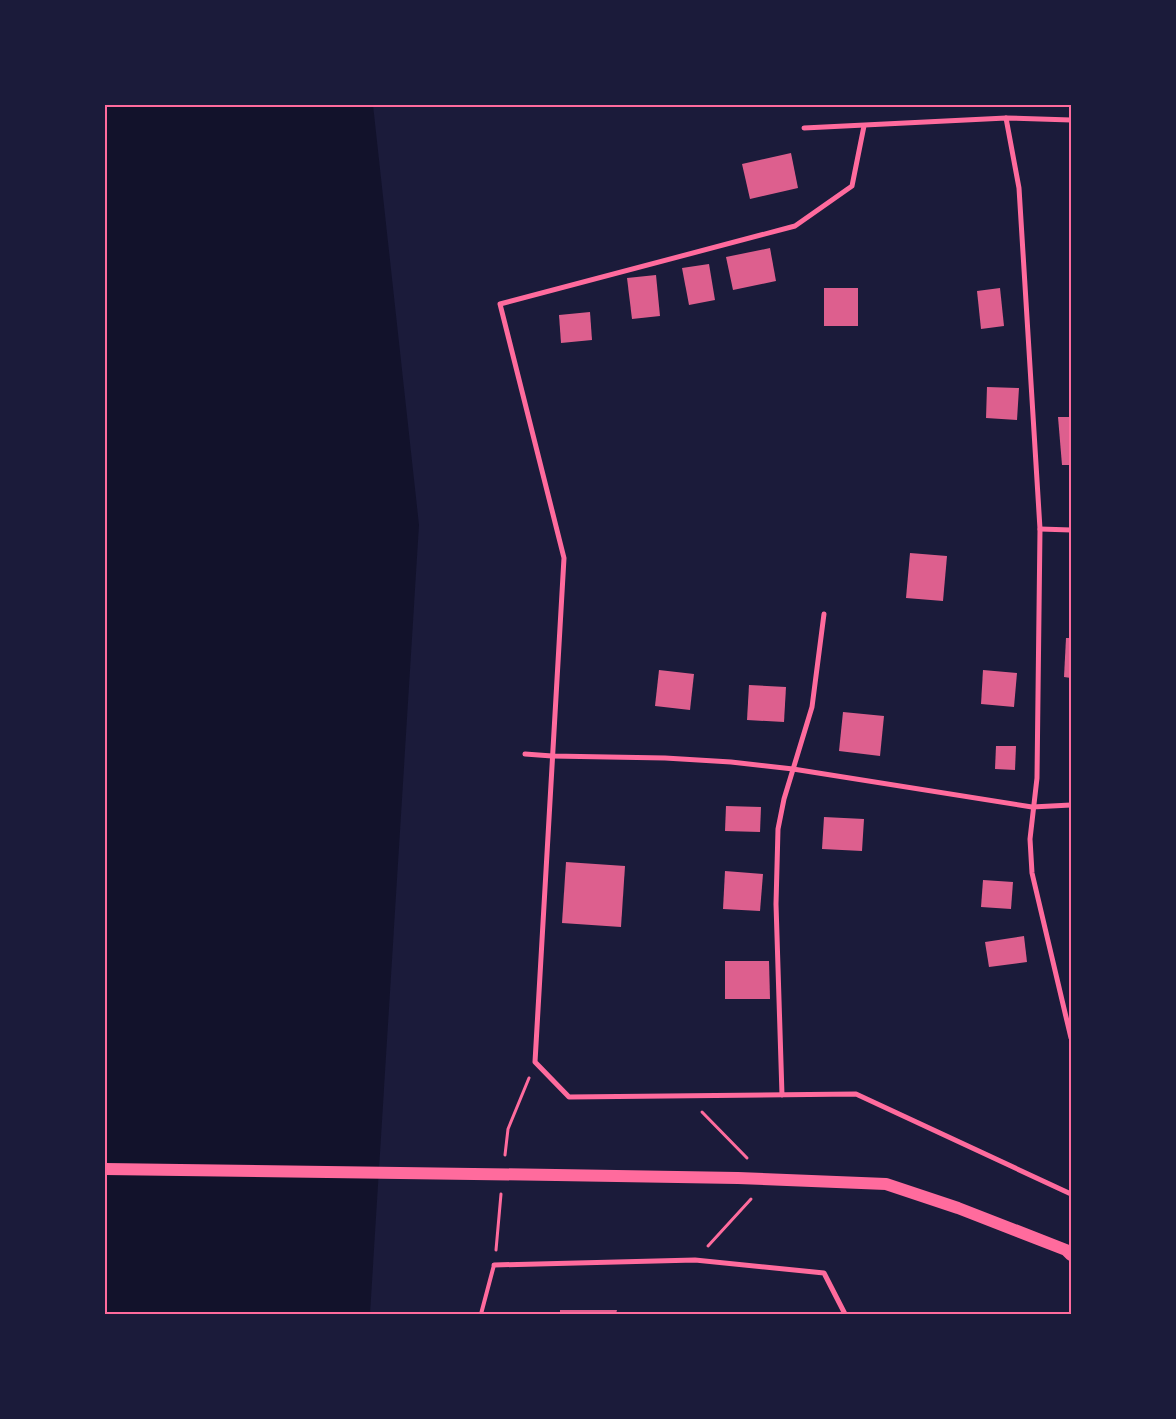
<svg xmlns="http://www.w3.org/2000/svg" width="1176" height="1419" font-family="Rubik,sans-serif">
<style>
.water{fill:#12122b}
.building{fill:#dd5f8e}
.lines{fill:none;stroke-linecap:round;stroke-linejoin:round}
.path{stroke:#ff6b9d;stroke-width:3}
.service{stroke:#ff6b9d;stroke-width:4}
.minor{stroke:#ff6b9d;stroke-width:5}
.primary{stroke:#ff6b9d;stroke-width:12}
.neatline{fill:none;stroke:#ff6b9d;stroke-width:2}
</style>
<rect width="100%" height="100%" fill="#1b1b3a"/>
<path class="water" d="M105 105H373L419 525 370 1314H105Z"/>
<g class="building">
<path d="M791 153 798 188 750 199 742 164Z"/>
<path d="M770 248 776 281 733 290 726 257Z"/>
<path d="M709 264 715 300 689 305 682 268Z"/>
<path d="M656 275 660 316 632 319 627 278Z"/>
<rect x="824" y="288" width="34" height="38"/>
<path d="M1000 288 1004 326 981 329 977 291Z"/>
<path d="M590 312 592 340 561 343 559 315Z"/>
<path d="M987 387 1019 388 1017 420 986 418Z"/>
<path d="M1058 417H1071V465H1062Z"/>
<path d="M910 553 947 556 943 601 906 598Z"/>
<path d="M1066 638H1071V678L1064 677Z"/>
<path d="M659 670 694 674 690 710 655 706Z"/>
<path d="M983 670 1017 673 1014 707 981 704Z"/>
<path d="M749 685 786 687 784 722 747 720Z"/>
<path d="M843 712 884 716 880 756 839 751Z"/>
<path d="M996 746H1016L1015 770 995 769Z"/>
<path d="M726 806 761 807 760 832 725 831Z"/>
<path d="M824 817 864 819 862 851 822 849Z"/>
<path d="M566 862 625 866 621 927 562 923Z"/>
<path d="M725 871 763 874 760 911 723 909Z"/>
<path d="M983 880 1013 882 1011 909 981 907Z"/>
<path d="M1024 936 1027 962 989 967 985 942Z"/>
<path d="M725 961H769L770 999H725Z"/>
<path d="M560 1310H617L616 1314H560Z"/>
</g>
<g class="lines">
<g class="path">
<path d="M702 1112 747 1158"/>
<path d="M505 1155 508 1129 529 1078"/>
<path d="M708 1246 751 1199"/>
<path d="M496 1250 501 1194"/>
</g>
<path class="service" d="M481 1314 494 1265"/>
<g class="minor">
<path d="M1006 118 1019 188 1040 529 1037 778 1030 839 1032 873 1071 1038"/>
<path d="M864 126 852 186 795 226 500 304 564 558 535 1062 569 1097 856 1094 1071 1194"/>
<path d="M804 128 1006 118 1071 120"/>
<path d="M1040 529 1071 530"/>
<path d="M525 754 552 756 665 758 731 762 793 769 1032 807 1071 805"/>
<path d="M782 1095 776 904 778 829 784 799 812 707 824 614"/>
<path d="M494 1265 695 1260 824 1273 845 1314"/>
</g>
<path class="primary" d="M105 1169 556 1175 738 1178 886 1184 958 1208 1066 1250 1071 1255"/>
</g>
<rect width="1176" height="1419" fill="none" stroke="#1b1b3a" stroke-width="212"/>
<rect x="106" y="106" width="964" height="1207" class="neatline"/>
</svg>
